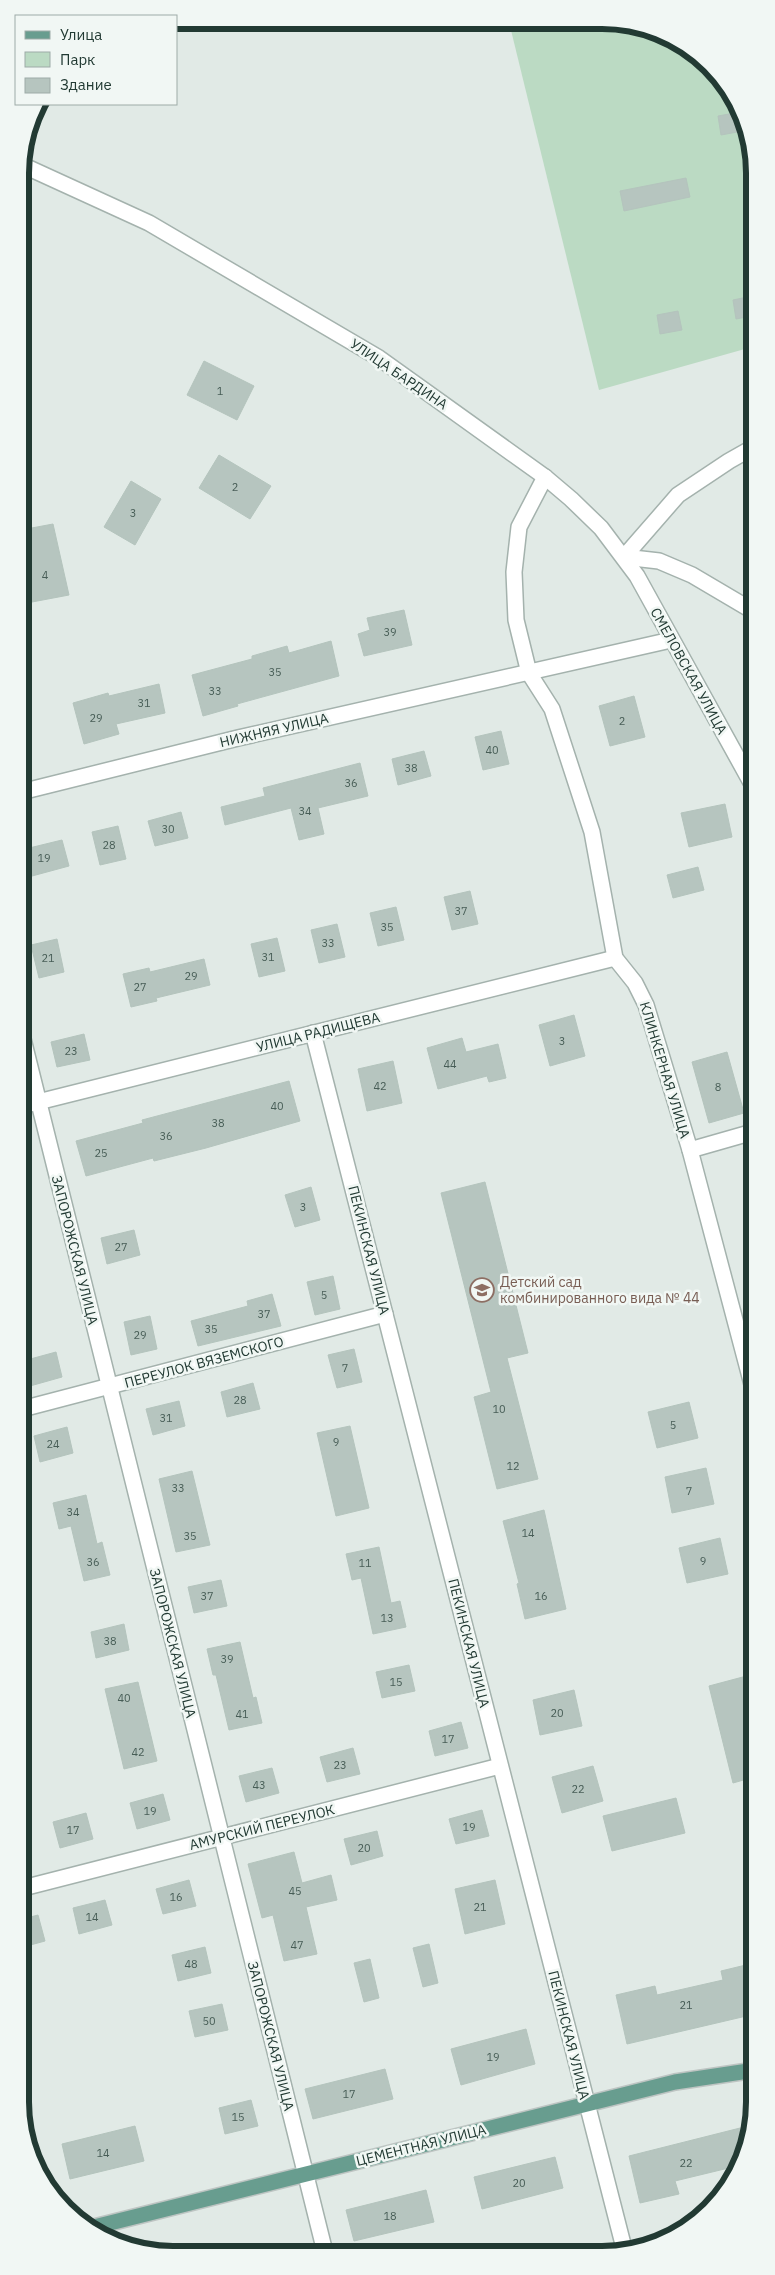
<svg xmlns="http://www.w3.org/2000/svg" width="775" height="2275" font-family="'IBM Plex Sans',sans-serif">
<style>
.green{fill:#bbdac3}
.building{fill:#b6c5bf;stroke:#b4c4bd}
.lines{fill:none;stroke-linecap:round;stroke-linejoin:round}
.street-casing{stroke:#a4b2ad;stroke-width:18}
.primary-casing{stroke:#bdc4c2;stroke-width:18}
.street{stroke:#fff;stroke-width:15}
.primary{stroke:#689d8f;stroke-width:15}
.labels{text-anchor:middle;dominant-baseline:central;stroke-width:5;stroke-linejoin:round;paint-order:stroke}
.number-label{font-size:11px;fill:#475d56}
.street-label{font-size:14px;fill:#223a33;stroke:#f1f7f4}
.education-label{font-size:14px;fill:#785e54;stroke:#f1f7f4;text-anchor:start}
.rim{fill:none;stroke:#223a33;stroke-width:6}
</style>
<rect width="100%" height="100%" fill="#e1eae6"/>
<path class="green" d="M509 22 633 23 679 40 711 65 739 105 752 142V347L599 390Z"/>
<g class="building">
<path d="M740 112 743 131 721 135 718 116Z"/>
<path d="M686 178 690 197 624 211 620 191Z"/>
<path d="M752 296V316L736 319 733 300Z"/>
<path d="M678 311 682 330 660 334 657 315Z"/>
<path d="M204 361 254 386 237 420 187 395Z"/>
<path d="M219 455 271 486 250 519 199 488Z"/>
<path d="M131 481 161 499 135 545 104 527Z"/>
<path d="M53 524 69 595 32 602 21 555V530Z"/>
<path d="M404 610 412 645 364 656 358 634 370 630 367 618Z"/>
<path d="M331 641 339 676 237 704 238 706 203 716 192 675 252 659V656L287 646 289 653Z"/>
<path d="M159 684 165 713 116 724 119 734 84 744 73 703 108 693 109 696Z"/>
<path d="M634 696 645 737 610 746 599 706Z"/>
<path d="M501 731 509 764 483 770 475 737Z"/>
<path d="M424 751 431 776 398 785 392 759Z"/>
<path d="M360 763 368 796 318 808 324 834 299 840 291 808 225 825 221 807 265 796 263 788Z"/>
<path d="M725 804 732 837 689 847 681 813Z"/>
<path d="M181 812 188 838 155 846 148 821Z"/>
<path d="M118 826 126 859 100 865 92 832Z"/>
<path d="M62 840 69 866 21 879V850Z"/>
<path d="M698 867 704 890 673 898 667 875Z"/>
<path d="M470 891 478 924 452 930 444 897Z"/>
<path d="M396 907 404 940 378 946 370 913Z"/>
<path d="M337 924 345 957 319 963 311 930Z"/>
<path d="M277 938 285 971 259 977 251 944Z"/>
<path d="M57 939 64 972 39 978 31 945Z"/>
<path d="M204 959 210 985 156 998 157 1001 131 1007 123 974 149 968 150 972Z"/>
<path d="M574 1015 585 1056 550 1066 539 1025Z"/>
<path d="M84 1034 90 1060 57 1067 51 1042Z"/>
<path d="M462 1038 466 1052 498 1044 506 1078 489 1082 487 1076 438 1089 427 1048Z"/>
<path d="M727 1052 744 1113 709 1123 692 1062Z"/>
<path d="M393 1061 402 1103 367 1111 358 1069Z"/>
<path d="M289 1081 300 1121 206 1148 154 1161 153 1158 86 1176 76 1141 143 1123 142 1120Z"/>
<path d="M485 1182 528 1353 507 1358 538 1479 497 1489 474 1397 491 1392 441 1193Z"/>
<path d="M311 1187 320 1220 295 1227 285 1195Z"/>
<path d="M134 1230 140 1255 107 1264 101 1238Z"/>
<path d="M333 1276 340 1309 315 1315 307 1282Z"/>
<path d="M272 1294 281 1326 198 1346 191 1321 248 1306 247 1301Z"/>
<path d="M150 1316 157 1349 131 1355 124 1322Z"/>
<path d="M354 1349 362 1382 337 1388 328 1355Z"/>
<path d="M56 1352 62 1377 30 1386 23 1361Z"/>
<path d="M253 1383 260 1409 227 1417 221 1392Z"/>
<path d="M179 1401 185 1426 153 1435 146 1409Z"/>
<path d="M689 1402 698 1438 657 1448 648 1412Z"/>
<path d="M350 1426 369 1508 336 1516 317 1433Z"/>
<path d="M67 1427 73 1453 40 1462 34 1436Z"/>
<path d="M706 1468 714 1504 672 1513 665 1477Z"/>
<path d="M192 1471 210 1545 176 1552 159 1479Z"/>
<path d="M86 1495 97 1544 102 1542 110 1575 84 1581 71 1526 59 1529 53 1503Z"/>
<path d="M544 1510 566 1609 525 1619 517 1584 519 1583 503 1521Z"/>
<path d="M720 1538 728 1574 687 1583 679 1548Z"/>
<path d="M379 1547 391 1603 400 1601 406 1627 373 1634 361 1578 352 1580 346 1554Z"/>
<path d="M221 1580 227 1606 194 1613 188 1587Z"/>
<path d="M124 1624 129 1650 96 1658 91 1632Z"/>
<path d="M240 1642 253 1698 256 1697 262 1723 229 1730 216 1675H213L207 1649Z"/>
<path d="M409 1665 415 1691 382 1698 376 1672Z"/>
<path d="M754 1674V1777L733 1783 709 1686Z"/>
<path d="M138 1682 157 1761 124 1769 105 1689Z"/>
<path d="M574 1690 582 1726 540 1735 533 1700Z"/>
<path d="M461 1722 468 1748 435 1756 429 1731Z"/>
<path d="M353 1748 360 1774 327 1782 320 1757Z"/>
<path d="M593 1766 603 1801 562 1813 552 1777Z"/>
<path d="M272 1768 279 1793 246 1802 239 1776Z"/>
<path d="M163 1794 170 1820 137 1829 130 1803Z"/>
<path d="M676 1798 685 1833 612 1851 603 1816Z"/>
<path d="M482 1810 489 1836 456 1844 449 1819Z"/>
<path d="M86 1813 93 1839 60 1848 53 1822Z"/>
<path d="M377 1831 383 1856 351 1865 344 1839Z"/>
<path d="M294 1852 302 1883 331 1875 337 1900 306 1907 317 1954 284 1961 273 1915 262 1918 248 1864Z"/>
<path d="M189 1880 196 1906 163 1914 156 1889Z"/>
<path d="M495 1880 505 1924 465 1934 455 1889Z"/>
<path d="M105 1900 112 1925 79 1934 73 1908Z"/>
<path d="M38 1915 45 1941 23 1947V1919Z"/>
<path d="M429 1944 438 1983 423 1987 413 1948Z"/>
<path d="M205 1947 211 1973 178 1981 172 1955Z"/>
<path d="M370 1959 379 1998 364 2002 354 1963Z"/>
<path d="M754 1963 755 2014 627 2044 616 1995 655 1986 657 1995 723 1980 721 1971Z"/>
<path d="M222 2004 228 2030 195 2037 189 2011Z"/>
<path d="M526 2029 535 2064 461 2085 451 2049Z"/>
<path d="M385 2069 393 2099 313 2119 305 2089Z"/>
<path d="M251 2100 258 2126 225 2134 219 2108Z"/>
<path d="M752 2125 741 2165 675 2181 679 2194 640 2203 629 2156Z"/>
<path d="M135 2126 144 2161 70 2179 62 2144Z"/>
<path d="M555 2157 563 2188 482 2209 474 2177Z"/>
<path d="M426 2190 434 2222 354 2241 346 2210Z"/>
</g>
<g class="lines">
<g class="street-casing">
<g id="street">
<path d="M20 164 149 223 379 358 545 477 571 499 601 528 637 576 753 786"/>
<path d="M545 477 519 527 514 572 516 620 529 673 552 709 592 832 615 958 635 983 646 1005 690 1150 754 1392"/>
<path d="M624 557 678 495 729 461 752 448"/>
<path d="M624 557 659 561 692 575 753 611"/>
<path d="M21 792 238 738 671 640"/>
<path d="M313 1033 625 2252"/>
<path d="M22 1035 325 2252"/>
<path d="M22 1106 615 958"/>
<path d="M690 1150 753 1132"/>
<path d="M22 1409 385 1314"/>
<path d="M23 1888 500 1766"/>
</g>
</g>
<g class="primary-casing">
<path id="primary" d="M90 2228 675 2082 755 2070"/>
</g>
<use href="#street" class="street"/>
<use href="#primary" class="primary"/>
</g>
<defs>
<g id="school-ring" transform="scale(1.25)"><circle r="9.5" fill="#f1f7f4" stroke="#8d6e63" stroke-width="1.5"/><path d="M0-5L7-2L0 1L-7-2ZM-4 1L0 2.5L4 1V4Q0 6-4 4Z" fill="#8d6e63"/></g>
</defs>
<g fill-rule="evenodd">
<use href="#school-ring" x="482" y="1290"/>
</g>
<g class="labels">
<g class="number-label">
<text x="220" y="391">1</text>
<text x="235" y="487">2</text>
<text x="133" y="513">3</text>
<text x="45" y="575">4</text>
<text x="390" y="632">39</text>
<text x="275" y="672">35</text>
<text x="215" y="691">33</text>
<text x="144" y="703">31</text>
<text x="96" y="718">29</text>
<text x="622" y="721">2</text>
<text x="492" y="750">40</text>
<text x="411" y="768">38</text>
<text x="351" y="783">36</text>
<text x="305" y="811">34</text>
<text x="168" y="829">30</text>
<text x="109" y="845">28</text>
<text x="44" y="858">19</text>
<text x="461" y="911">37</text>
<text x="387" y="927">35</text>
<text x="328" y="943">33</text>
<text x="268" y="957">31</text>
<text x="48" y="958">21</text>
<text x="191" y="976">29</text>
<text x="140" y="987">27</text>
<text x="562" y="1041">3</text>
<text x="71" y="1051">23</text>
<text x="450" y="1064">44</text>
<text x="380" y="1086">42</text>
<text x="718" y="1087">8</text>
<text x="277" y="1106">40</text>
<text x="218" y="1123">38</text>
<text x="166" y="1136">36</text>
<text x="101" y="1153">25</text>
<text x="303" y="1207">3</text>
<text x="121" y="1247">27</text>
<text x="324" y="1295">5</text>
<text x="264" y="1314">37</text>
<text x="211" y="1329">35</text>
<text x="140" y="1335">29</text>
<text x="345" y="1368">7</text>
<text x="240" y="1400">28</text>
<text x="499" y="1409">10</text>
<text x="166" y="1418">31</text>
<text x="673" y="1425">5</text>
<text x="336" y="1442">9</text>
<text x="53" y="1444">24</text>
<text x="513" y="1466">12</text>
<text x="178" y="1488">33</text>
<text x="689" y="1491">7</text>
<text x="73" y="1512">34</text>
<text x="528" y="1533">14</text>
<text x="190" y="1536">35</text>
<text x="703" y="1561">9</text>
<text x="93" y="1562">36</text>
<text x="365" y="1563">11</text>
<text x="207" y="1596">37</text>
<text x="541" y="1596">16</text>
<text x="387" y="1618">13</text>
<text x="110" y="1641">38</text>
<text x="227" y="1659">39</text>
<text x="396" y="1682">15</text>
<text x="124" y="1698">40</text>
<text x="557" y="1713">20</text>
<text x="242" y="1714">41</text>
<text x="448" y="1739">17</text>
<text x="138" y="1752">42</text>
<text x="340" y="1765">23</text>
<text x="259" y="1785">43</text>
<text x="578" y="1789">22</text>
<text x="150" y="1811">19</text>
<text x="469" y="1827">19</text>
<text x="73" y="1830">17</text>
<text x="364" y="1848">20</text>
<text x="295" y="1891">45</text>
<text x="176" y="1897">16</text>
<text x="480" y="1907">21</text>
<text x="92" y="1917">14</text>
<text x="297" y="1945">47</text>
<text x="191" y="1964">48</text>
<text x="686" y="2005">21</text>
<text x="209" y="2021">50</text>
<text x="493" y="2057">19</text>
<text x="349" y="2094">17</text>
<text x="238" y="2117">15</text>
<text x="103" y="2153">14</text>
<text x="686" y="2163">22</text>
<text x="519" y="2183">20</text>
<text x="390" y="2216">18</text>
</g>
<g class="street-label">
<text transform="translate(399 374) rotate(34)">УЛИЦА БАРДИНА</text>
<text transform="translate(689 671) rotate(61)">СМЕЛОВСКАЯ УЛИЦА</text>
<text transform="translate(274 730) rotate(-13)">НИЖНЯЯ УЛИЦА</text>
<text transform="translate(318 1032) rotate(-14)">УЛИЦА РАДИЩЕВА</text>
<text transform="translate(665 1070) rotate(73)">КЛИНКЕРНАЯ УЛИЦА</text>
<text transform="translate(75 1250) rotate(76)">ЗАПОРОЖСКАЯ УЛИЦА</text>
<text transform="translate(369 1250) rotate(76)">ПЕКИНСКАЯ УЛИЦА</text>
<text transform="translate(204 1362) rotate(-15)">ПЕРЕУЛОК ВЯЗЕМСКОГО</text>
<text transform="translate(173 1643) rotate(76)">ЗАПОРОЖСКАЯ УЛИЦА</text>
<text transform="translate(469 1643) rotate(76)">ПЕКИНСКАЯ УЛИЦА</text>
<text transform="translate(262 1827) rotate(-14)">АМУРСКИЙ ПЕРЕУЛОК</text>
<text transform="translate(569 2035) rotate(76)">ПЕКИНСКАЯ УЛИЦА</text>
<text transform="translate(271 2036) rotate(76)">ЗАПОРОЖСКАЯ УЛИЦА</text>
<text transform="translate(421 2145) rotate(-14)">ЦЕМЕНТНАЯ УЛИЦА</text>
</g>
<g class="education-label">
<text x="500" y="1282">Детский сад<tspan x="500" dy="16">комбинированного вида № 44</tspan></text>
</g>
</g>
<path d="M0 0H775V2275H0ZM173 29H602A144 144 0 0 1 746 173V2102A144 144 0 0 1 602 2246H173A144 144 0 0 1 29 2102V173A144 144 0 0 1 173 29Z" fill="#f1f7f4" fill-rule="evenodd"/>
<path class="rim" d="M173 29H602A144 144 0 0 1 746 173V2102A144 144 0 0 1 602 2246H173A144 144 0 0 1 29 2102V173A144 144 0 0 1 173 29Z"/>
<rect x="15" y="15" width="162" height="90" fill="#f1f7f4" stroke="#9eaba7"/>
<rect x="25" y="31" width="25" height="8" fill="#689d8f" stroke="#9eaba7"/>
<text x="60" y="40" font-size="15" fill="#223a33">Улица</text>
<rect x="25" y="52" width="25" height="15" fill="#bbdac3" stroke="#9eaba7"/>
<text x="60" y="65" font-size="15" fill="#223a33">Парк</text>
<rect x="25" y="78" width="25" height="15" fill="#b6c5bf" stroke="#9eaba7"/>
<text x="60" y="90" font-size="15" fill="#223a33">Здание</text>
</svg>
